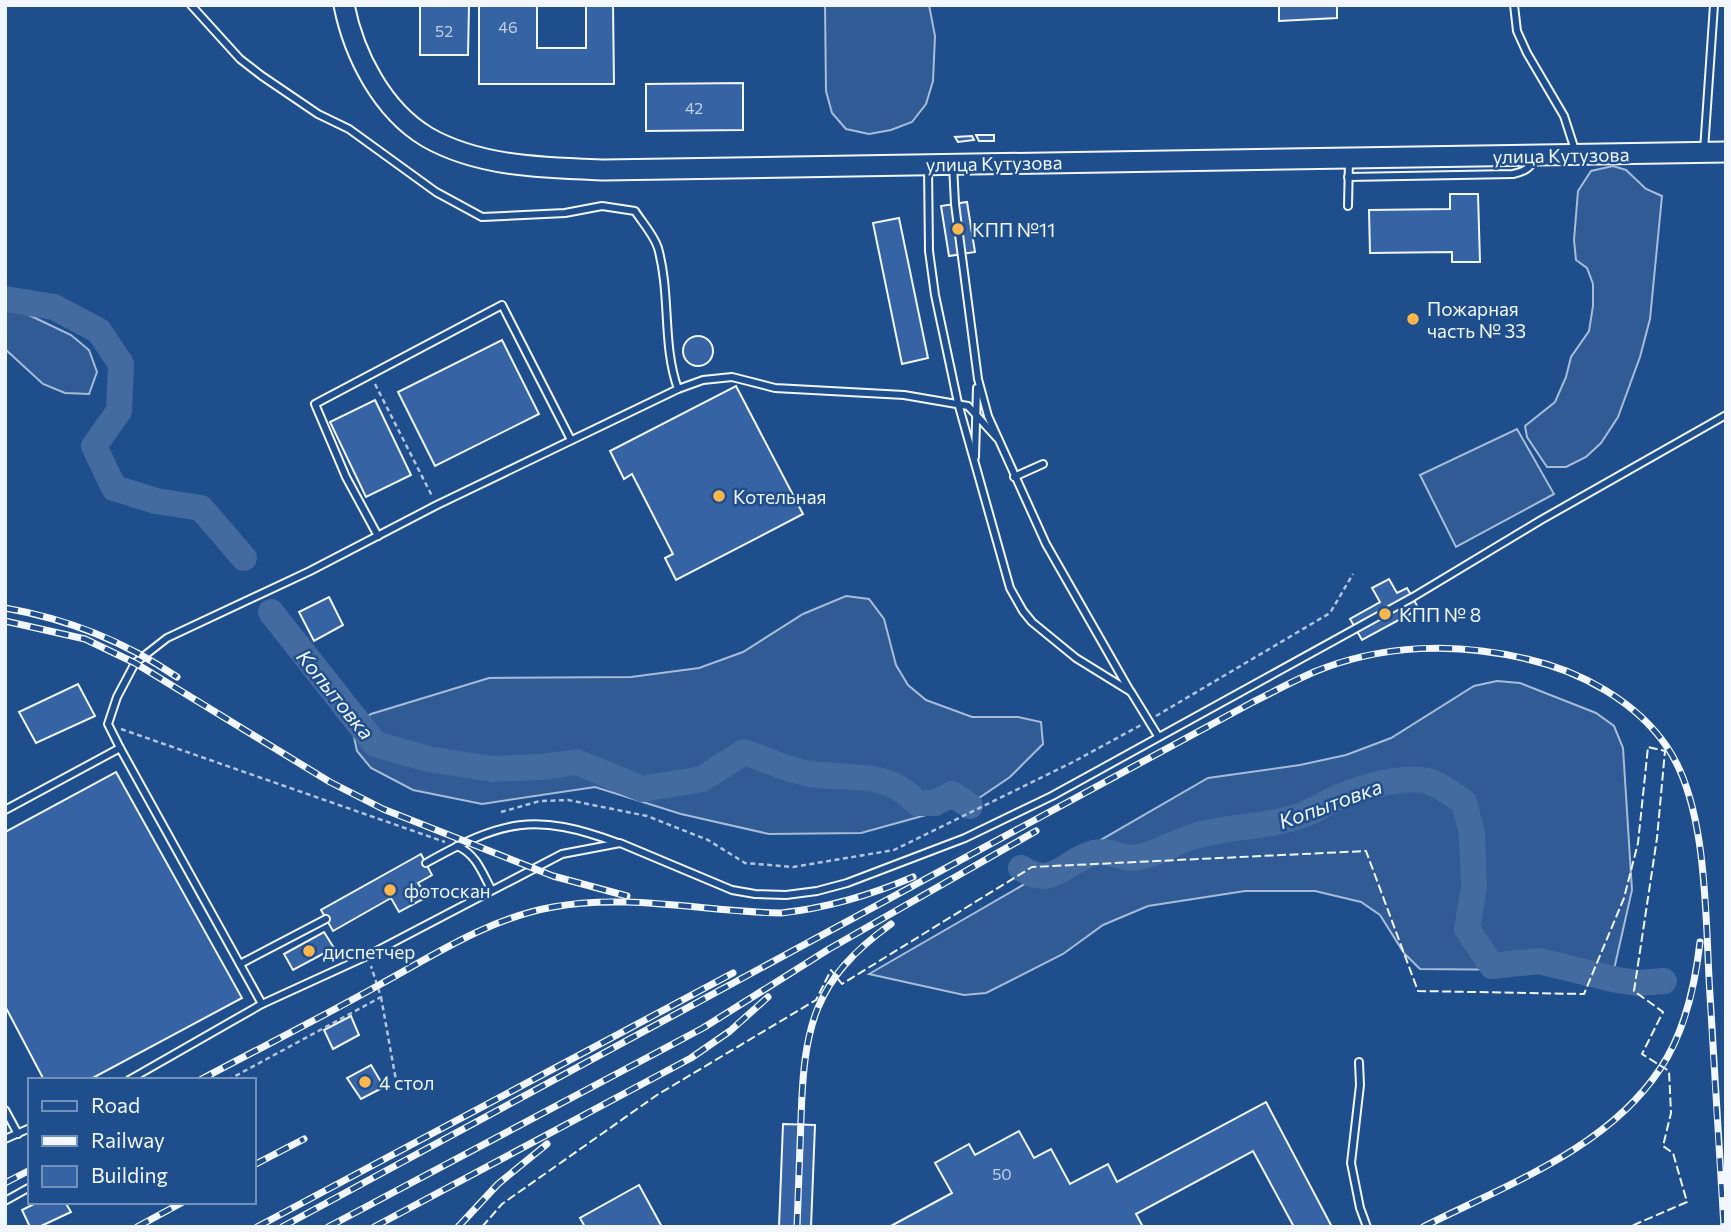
<svg xmlns="http://www.w3.org/2000/svg" width="1731" height="1232" font-family="Commissioner,sans-serif">
<style>
.built{fill:#305b95;stroke:#a8bbd7;stroke-width:2}
.lines{fill:none;stroke-linecap:round;stroke-linejoin:round}
.river{stroke:#446ba0;stroke-width:26}
.building{fill:#3563a3;stroke:#f2f6ff;stroke-width:2}
.lane-casing{stroke:#f2f6ff;stroke-width:10}
.secondary-casing{stroke:#f2f6ff;stroke-width:23}
.path{stroke:#b3c4dc;stroke-width:2.5;stroke-dasharray:5 3.5;stroke-linecap:butt}
.lane{stroke:#1f4e8c;stroke-width:6}
.secondary{stroke:#1f4e8c;stroke-width:19}
.rail-casing{stroke:#f2f6ff;stroke-width:7}
.rail{stroke:#1f4e8c;stroke-width:4.5;stroke-dasharray:13;stroke-linecap:butt}
.fence{stroke:#f2f6ff;stroke-width:2;stroke-dasharray:9 3.5;stroke-linecap:butt}
.poi-dot{fill:#ffb74d;stroke:#1f4e8c;stroke-width:2.5}
.labels{text-anchor:middle;dominant-baseline:central;stroke-width:5;stroke-linejoin:round;paint-order:stroke}
.number-label{font-size:16px;fill:#c3d1e8}
.street-label{font-size:19px;fill:#f2f6ff;stroke:#1f4e8c}
.poi-label{font-size:19px;fill:#f2f6ff;stroke:#1f4e8c;text-anchor:start}
.water-label{font-size:21px;font-style:italic;fill:#f2f6ff;stroke:#1f4e8c}
</style>
<rect width="100%" height="100%" fill="#1f4e8c"/>
<g class="built">
<path d="M825 5H929L935 36 933 81 926 104 912 122 891 130 869 134 846 129 832 113 826 91Z"/>
<path d="M1613 166 1626 170 1646 189 1662 196 1650 319 1640 357 1618 417 1601 443 1586 457 1566 467H1547L1527 437 1525 426 1555 402 1566 377 1571 357 1589 331 1593 306V284L1587 268 1576 260 1574 240 1578 191 1591 171Z"/>
<path d="M5 300 29 315 71 335 89 350 97 372 89 394 65 393 43 384 5 349Z"/>
<path d="M1517 429 1554 494 1456 547 1420 475Z"/>
<path d="M846 596 869 599 884 619 896 665 908 685 926 700 972 717H1018L1041 722 1043 744 1010 777 973 802 861 833 769 834 681 814 595 787 482 804 413 790 371 768 357 751 352 728 371 714 489 678 631 677 699 668 743 652 803 614Z"/>
<path d="M1497 681 1520 683 1596 713 1614 726 1623 748 1632 890 1615 965 1604 983 1539 970 1420 969 1404 953 1380 915 1361 902 1315 891H1245L1148 906 1103 925 1063 954 986 993 964 995 869 974 1208 778 1300 765 1346 755 1391 738 1474 686Z"/>
</g>
<g class="lines">
<g class="river">
<path d="M5 299 54 307 99 331 121 364 119 411 94 446 114 488 156 501 201 508 244 558"/>
<path d="M271 612 375 744 428 759 492 769 542 767 577 762 642 789 702 779 744 752C765 759 789 771 811 774 851 780 886 769 917 803H935L952 794 970 806"/>
<path d="M1021 868C1053 890 1065 860 1094 853 1110 849 1124 861 1140 857 1160 853 1176 841 1195 836 1232 825 1269 828 1305 814 1317 809 1327 802 1339 797 1364 787 1395 777 1422 780 1435 781 1453 795 1464 802L1472 834 1474 886 1467 929 1492 966 1539 961 1617 980 1638 983 1664 981"/>
</g>
</g>
<g class="building">
<path d="M420 5H469L468 55H420Z"/>
<path d="M479 5H537V48H586V5H613L614 84H479Z"/>
<path d="M1279 5H1337V18L1279 21Z"/>
<path d="M743 83V130L646 131V84Z"/>
<path d="M976 135H994V141H979Z"/>
<path d="M972 136 974 140 958 142 955 137Z"/>
<path d="M1450 194H1478L1480 262H1452V252L1370 253 1369 210 1450 209Z"/>
<path d="M967 202 975 252 949 256 941 206Z"/>
<path d="M899 218 928 358 902 364 873 223Z"/>
<circle cx="698" cy="351" r="15"/>
<path d="M502 340 539 414 435 466 398 392Z"/>
<path d="M736 386 803 514 676 580 665 558 673 554 632 474 624 479 610 451Z"/>
<path d="M375 400 411 475 366 497 330 422Z"/>
<path d="M1389 579 1397 593 1407 588 1419 609 1362 640 1350 619 1380 602 1372 588Z"/>
<path d="M329 597 343 625 314 641 299 612Z"/>
<path d="M78 684 95 716 36 743 19 712Z"/>
<path d="M116 772 242 998 89 1080H44L5 1006V832Z"/>
<path d="M421 854 432 875 418 883 427 897 399 912 391 898 333 931 321 910Z"/>
<path d="M324 932 334 948 293 970 284 954Z"/>
<path d="M351 1016 359 1035 333 1049 324 1030Z"/>
<path d="M371 1065 384 1087 361 1099 347 1078Z"/>
<path d="M1266 1102 1332 1227H1294L1253 1151 1136 1214 1143 1227H889L952 1193 935 1163 969 1144 975 1155 1019 1131 1034 1158 1051 1149 1070 1184 1108 1164 1117 1182Z"/>
<path d="M783 1124 815 1125 811 1227H779Z"/>
<path d="M639 1185 662 1227H585L580 1218Z"/>
<path d="M38 1202H65L71 1212 39 1227H30L22 1210Z"/>
</g>
<g class="lines">
<g class="lane-casing">
<g id="lane">
<path d="M191 5 240 59 262 76 318 114 349 129 436 192 482 217 565 213 602 206 635 211C642 222 654 235 658 248 671 295 662 345 678 389L703 380 732 377 775 388 904 395 968 406 997 438"/>
<path d="M1514 5 1517 31 1527 53 1564 116 1575 150"/>
<path d="M1704 150 1714 5"/>
<path d="M953 165 955 204 978 379 988 416 1046 544 1130 691"/>
<path d="M928 166 929 251 935 295 958 403 1010 588 1023 611 1032 622 1076 658 1131 692 1158 736"/>
<path d="M1348 177 1513 174C1522 172 1530 169 1534 160"/>
<path d="M1348 206 1349 160"/>
<path d="M975 457 977 388"/>
<path d="M1014 477 1043 464"/>
<path d="M378 536 346 477 315 404 502 305 571 440"/>
<path d="M120 748 108 724 117 697 135 663 167 638 310 571 437 505 678 389"/>
<path d="M5 810 120 748 262 1004"/>
<path d="M457 846C476 854 482 872 491 889"/>
<path d="M426 863C503 820 534 812 618 843"/>
<path d="M240 964 326 919"/>
<path d="M1359 1062 1360 1085 1351 1163 1360 1208 1367 1227"/>
<path d="M129 1080 262 1004 367 956 562 854 620 843 732 890 755 894 786 895 817 891 847 883 965 838 1052 796 1413 597 1541 520 1726 415"/>
<path d="M5 1110 18 1134"/>
<path d="M5 1139 30 1128"/>
<path d="M5 1201 30 1187"/>
</g>
</g>
<g class="secondary-casing">
<path id="secondary" d="M344 5C354 55 382 110 427 137 479 167 546 168 604 170L1726 152"/>
</g>
<g class="path">
<path d="M375 384 432 496"/>
<path d="M1156 716 1330 613 1353 574"/>
<path d="M121 729 445 842"/>
<path d="M501 812 540 801 568 800 647 816 708 840 745 863 793 867 894 850 1073 762 1141 725"/>
<path d="M381 997 397 1086"/>
<path d="M228 1080 381 997 371 966"/>
</g>
<use href="#lane" class="lane"/>
<use href="#secondary" class="secondary"/>
<g class="rail-casing">
<g id="rail">
<path d="M5 608C68 619 124 641 177 677"/>
<path d="M5 621 85 639 135 663 330 782 383 809 553 876 627 896"/>
<path d="M200 1080C260 1048 320 1018 379 985 434 955 490 918 553 907 626 893 707 912 781 913 827 908 871 895 913 877"/>
<path d="M254 1165 304 1139"/>
<path d="M5 1183 30 1170"/>
<path d="M137 1227 183 1202"/>
<path d="M257 1227 733 973"/>
<path d="M282 1227 1253 702C1273 692 1293 681 1314 672 1382 644 1457 642 1527 659 1580 671 1636 701 1667 747 1709 808 1705 922 1710 995 1714 1072 1719 1149 1724 1227"/>
<path d="M328 1227 703 1028 829 949 1036 831"/>
<path d="M374 1227 691 1058 730 1031 768 997"/>
<path d="M458 1227 498 1184 547 1144"/>
<path d="M797 1227C798 1191 800 1155 801 1119 804 1027 813 980 891 924"/>
<path d="M1423 1227C1506 1185 1607 1149 1660 1069 1685 1032 1695 986 1700 942"/>
</g>
</g>
<use href="#rail" class="rail"/>
<path class="fence" d="M482 1227 502 1204 657 1095 816 1000 831 970 842 984 1032 867 1366 851 1418 991 1584 994 1624 898 1638 843 1648 747 1665 751 1657 838 1634 991 1663 1012 1642 1054 1669 1071 1671 1113 1663 1146 1673 1153 1687 1202 1629 1227"/>
</g>
<g class="poi-dot">
<circle cx="958" cy="229" r="7"/>
<circle cx="1413" cy="319" r="7"/>
<circle cx="719" cy="496" r="7"/>
<circle cx="1385" cy="614" r="7"/>
<circle cx="390" cy="890" r="7"/>
<circle cx="309" cy="951" r="7"/>
<circle cx="365" cy="1082" r="7"/>
</g>
<g class="labels">
<g class="number-label">
<text x="508" y="26">46</text>
<text x="444" y="30">52</text>
<text x="694" y="107">42</text>
<text x="1002" y="1173">50</text>
</g>
<g class="street-label">
<text transform="translate(1561 155) rotate(-1)">улица Кутузова</text>
<text transform="translate(994 163) rotate(-1)">улица Кутузова</text>
</g>
<g class="poi-label">
<text x="972" y="229">КПП №11</text>
<text x="1427" y="308">Пожарная<tspan x="1427" dy="22">часть № 33</tspan></text>
<text x="733" y="496">Котельная</text>
<text x="1399" y="614">КПП № 8</text>
<text x="404" y="890">фотоскан</text>
<text x="323" y="951">диспетчер</text>
<text x="379" y="1082">4 стол</text>
</g>
<g class="water-label">
<text transform="translate(336 694) rotate(51)">Копытовка</text>
<text transform="translate(1330 803) rotate(-20)">Копытовка</text>
</g>
</g>
<rect width="1731" height="1232" fill="none" stroke="#f2f6ff" stroke-width="14"/>
<rect x="28" y="1078" width="228" height="126" fill="#1f4e8c" stroke="#7391ba" stroke-width="2"/>
<rect x="42" y="1101" width="35" height="10" fill="#1f4e8c" stroke="#7391ba" stroke-width="2"/>
<text x="91" y="1113" font-size="21" fill="#f2f6ff">Road</text>
<rect x="42" y="1136" width="35" height="10" fill="#f2f6ff" stroke="#7391ba" stroke-width="2"/>
<text x="91" y="1148" font-size="21" fill="#f2f6ff">Railway</text>
<rect x="42" y="1166" width="35" height="21" fill="#3563a3" stroke="#7391ba" stroke-width="2"/>
<text x="91" y="1183" font-size="21" fill="#f2f6ff">Building</text>
</svg>
